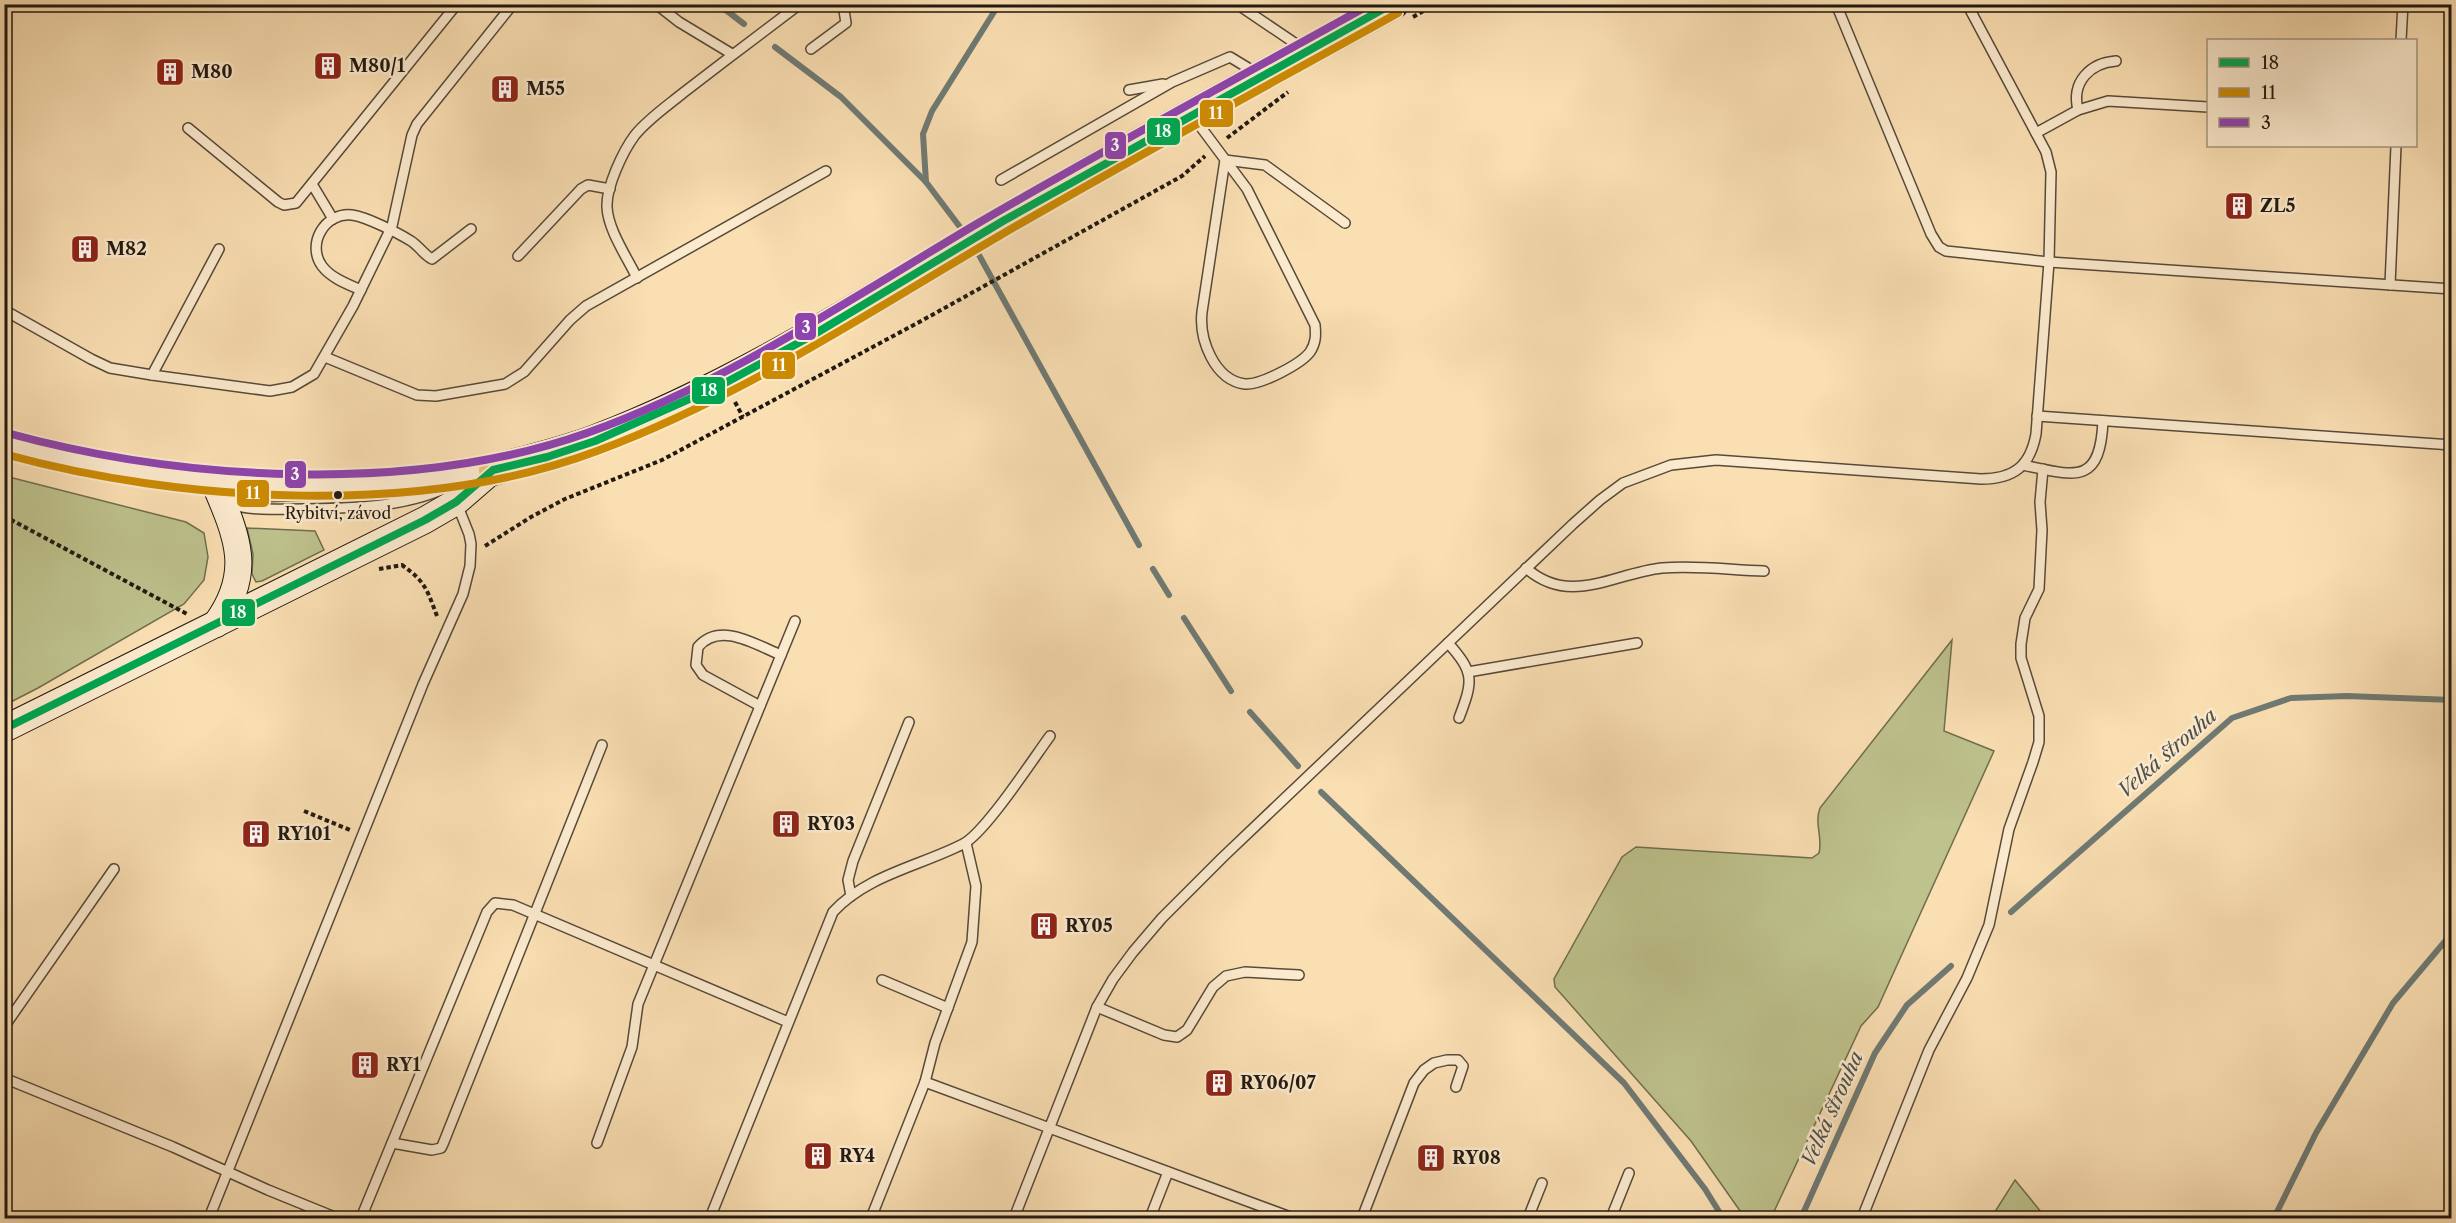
<svg xmlns="http://www.w3.org/2000/svg" width="2456" height="1223" font-family="'Libre Caslon Text',serif">
<style>
.green{fill:#bec28d;stroke:#6f6e4e;stroke-width:1.5}
.lines{fill:none;stroke-linecap:round;stroke-linejoin:round}
.stream{stroke:#6f7a74;stroke-width:6}
.lane-casing{stroke:#564a39;stroke-width:12}
.secondary-casing{stroke:#201910;stroke-width:28}
.primary-casing{stroke:#201910;stroke-width:32}
.path{stroke:#201910;stroke-width:4;stroke-dasharray:4.5 3;stroke-linecap:butt}
.lane{stroke:#fceace;stroke-width:9}
.secondary{stroke:#fceace;stroke-width:26}
.primary{stroke:#edc07a;stroke-width:28}
.bus-1-casing{stroke:#fceace;stroke-width:12}
.bus-2-casing{stroke:#fceace;stroke-width:12}
.bus-3-casing{stroke:#fceace;stroke-width:12}
.bus-1{stroke:#00a651;stroke-width:8}
.bus-2{stroke:#cc8a03;stroke-width:8}
.bus-3{stroke:#8e44ad;stroke-width:8}
.bus-dot{fill:#201910;stroke:#fceace;stroke-width:2}
.labels{text-anchor:middle;dominant-baseline:central;stroke-width:5;stroke-linejoin:round;paint-order:stroke}
.bus-label{font-size:16px;fill:#201910;stroke:#fceace}
.poi-label{font-size:18px;font-weight:bold;fill:#201910;stroke:#fceace;text-anchor:start}
.water-label{font-size:20px;font-style:italic;fill:#4e514a;stroke:#fceace}
.line-badge{stroke:#fceace;stroke-width:2}
.badge-label{font-size:16px;text-anchor:middle;font-weight:bold;fill:#fff}
</style>
<rect width="100%" height="100%" fill="#fadfb3"/>
<filter id="stains"><feTurbulence type="fractalNoise" baseFrequency=".00333" numOctaves="4"/><feColorMatrix values="0 0 0 0 .2 0 0 0 0 .09 0 0 0 0 .02 0 0 0 .5 -.17"/></filter>
<radialGradient id="worn" r=".72"><stop offset=".6" stop-color="#630" stop-opacity="0"/><stop offset="1" stop-color="#630" stop-opacity=".3"/></radialGradient>
<g class="green">
<path d="M5 476 186 522 204 533 208 557 204 580 184 604 38 688 5 705Z"/>
<path d="M378 493 375 497 268 502 264 501 263 498Z"/>
<path d="M247 528 315 531 324 550 262 581 256 582 252 574 253 554Z"/>
<path d="M1952 640 1944 731 1994 751 1878 1007 1861 1026 1771 1218H1745L1691 1141 1555 987 1554 979 1622 857 1636 847 1812 858 1819 853C1823 837 1814 824 1820 808Z"/>
<path d="M2015 1180 2046 1218H1991Z"/>
</g>
<g class="lines">
<g class="stream">
<path d="M718 4 744 24"/>
<path d="M775 47 841 97 926 182 966 235"/>
<path d="M926 182 923 134 932 111 999 4"/>
<path d="M974 246 1139 545"/>
<path d="M1153 569 1169 595"/>
<path d="M1184 618 1231 691"/>
<path d="M1250 712 1298 766"/>
<path d="M1321 792 1624 1083 1705 1189 1723 1218"/>
<path d="M2011 912 2232 718 2291 698 2347 696 2452 700"/>
<path d="M1801 1218 1875 1053 1907 1005 1951 966"/>
<path d="M2274 1218 2316 1133 2393 1003 2452 933"/>
</g>
<g class="lane-casing">
<g id="lane">
<path d="M656 4 679 22 732 54"/>
<path d="M1237 4 1302 48"/>
<path d="M1836 4 1931 234 1939 247 1946 251 2049 262 2452 289"/>
<path d="M2401 40 2403 4"/>
<path d="M811 49 846 23 843 4"/>
<path d="M1129 90 1163 84"/>
<path d="M2078 110C2071 82 2090 63 2116 61"/>
<path d="M1194 118 1247 189 1315 325C1316 335 1316 343 1310 352 1301 364 1261 385 1245 384 1214 380 1199 339 1202 312L1225 160"/>
<path d="M188 128 278 202 284 205 296 203 457 4"/>
<path d="M2036 133 2078 110 2108 101 2208 107"/>
<path d="M1225 160 1265 165 1345 223"/>
<path d="M1001 180 1172 82 1230 57 1258 74"/>
<path d="M312 184 333 219"/>
<path d="M518 256 581 189 588 185 610 189"/>
<path d="M637 278C627 257 608 230 607 207 606 187 623 151 635 135 648 119 667 106 683 93 722 63 760 34 800 4"/>
<path d="M2390 285 2396 146"/>
<path d="M361 290C347 284 331 278 322 266 306 244 325 212 352 215 367 217 398 233 411 241 419 246 424 255 432 259L471 229"/>
<path d="M4 310 91 359 110 368 152 375 219 249"/>
<path d="M325 357 417 395 436 396 505 384 524 372 570 320 586 306 826 171"/>
<path d="M152 375 270 391 292 387 314 374 353 306 392 226 412 135 417 124 513 4"/>
<path d="M2037 416 2452 445"/>
<path d="M2023 465C2075 476 2100 486 2103 421"/>
<path d="M228 504C252 511 277 509 302 509 354 508 409 508 456 483"/>
<path d="M1526 568C1570 607 1614 573 1662 568 1696 565 1731 570 1764 571"/>
<path d="M1448 643C1475 673 1473 681 1459 718"/>
<path d="M1468 672 1637 643"/>
<path d="M760 706 703 675 696 665 698 647C720 621 756 645 781 655"/>
<path d="M966 843 976 886 972 942 935 1043 925 1082 1293 1218"/>
<path d="M851 896 848 880 853 861 909 722"/>
<path d="M882 980 948 1008"/>
<path d="M1097 1007 1164 1035 1177 1037 1187 1030 1213 987 1226 976 1245 972 1299 975"/>
<path d="M4 1027 114 869"/>
<path d="M4 1078 173 1147 268 1190 337 1218"/>
<path d="M392 1143 432 1150 441 1148 443 1144 602 745"/>
<path d="M597 1143 632 1047 638 1004 795 621"/>
<path d="M209 1218 423 684 463 594 470 566 471 544 469 534 457 504"/>
<path d="M361 1218 487 912 495 903 513 905 788 1022"/>
<path d="M710 1218 833 912C867 875 920 866 963 844 985 833 1033 759 1050 736"/>
<path d="M871 1218 925 1082"/>
<path d="M1014 1218 1097 1007 1113 979 1133 952 1162 918 1223 857 1573 524 1600 500 1623 483 1671 465 1716 460 1981 479C2013 479 2030 467 2036 434L2049 262 2051 172 2046 152 1967 4"/>
<path d="M1150 1218 1168 1172"/>
<path d="M1362 1218 1414 1083 1424 1070 1434 1063 1447 1060H1458L1463 1066 1456 1087"/>
<path d="M1528 1218 1542 1183"/>
<path d="M1611 1218 1629 1173"/>
<path d="M1862 1218 1929 1050 1967 978 1989 925 2009 829 2033 762 2039 742V716L2021 658V644L2025 618 2039 589 2042 530 2040 502 2043 469"/>
</g>
</g>
<g class="secondary-casing">
<g id="secondary">
<path d="M4 443C163 491 330 493 493 470"/>
<path d="M214 482C237 536 254 572 216 624"/>
<path d="M4 729 425 520 456 502 493 470"/>
</g>
</g>
<g class="primary-casing">
<path id="primary" d="M493 470C527 461 562 453 596 440 739 385 868 301 1000 223 1129 147 1262 77 1393 4"/>
</g>
<g class="path">
<path d="M1413 17 1436 4"/>
<path d="M1227 138 1288 92"/>
<path d="M735 402 743 417"/>
<path d="M4 516 187 614"/>
<path d="M485 546 531 517 565 499 662 460 923 320 1182 176 1205 156"/>
<path d="M379 569 402 565C426 582 427 590 437 616"/>
<path d="M304 811 350 830"/>
<path d="M417 1218H418"/>
</g>
<use href="#lane" class="lane"/>
<use href="#secondary" class="secondary"/>
<use href="#primary" class="primary"/>
<g class="bus-1-casing">
<path id="bus-1" d="M4 729 425 520 456 502 493 470 547 457 595 441 725 383 813 335 1003 221 1392 4"/>
</g>
<g class="bus-2-casing">
<path id="bus-2" d="M4 454C183 503 422 517 597 451 740 398 869 312 999 236 1131 159 1265 87 1398 13"/>
</g>
<g class="bus-3-casing">
<path id="bus-3" d="M7 433C183 481 412 495 587 433 727 383 853 297 980 222 1109 147 1240 77 1371 4"/>
</g>
<use href="#bus-1" class="bus-1"/>
<use href="#bus-2" class="bus-2"/>
<use href="#bus-3" class="bus-3"/>
</g>
<defs>
<g id="building-square" transform="scale(1.5)"><rect x="-9" y="-9" width="18" height="18" rx="4" fill="#8f2418" stroke="#fceace"/><path d="M-4-6H4V6H1V3H-1V6H-4ZM-2.5-4.3h1.7v1.8h-1.7ZM.8-4.3h1.7v1.8H.8ZM-2.5-1h1.7V.8h-1.7ZM.8-1h1.7V.8H.8Z" fill="#fff"/></g>
</defs>
<g fill-rule="evenodd">
<use href="#building-square" x="328" y="66"/>
<use href="#building-square" x="170" y="72"/>
<use href="#building-square" x="505" y="89"/>
<use href="#building-square" x="2239" y="206"/>
<use href="#building-square" x="85" y="249"/>
<use href="#building-square" x="786" y="824"/>
<use href="#building-square" x="256" y="834"/>
<use href="#building-square" x="1044" y="926"/>
<use href="#building-square" x="365" y="1065"/>
<use href="#building-square" x="1219" y="1083"/>
<use href="#building-square" x="818" y="1156"/>
<use href="#building-square" x="1431" y="1158"/>
</g>
<circle class="bus-dot" cx="338" cy="495" r="5"/>
<g class="labels">
<g class="bus-label">
<text x="338" y="513">Rybitví, závod</text>
</g>
<g class="poi-label">
<text x="349" y="66">M80/1</text>
<text x="191" y="72">M80</text>
<text x="526" y="89">M55</text>
<text x="2260" y="206">ZL5</text>
<text x="106" y="249">M82</text>
<text x="807" y="824">RY03</text>
<text x="277" y="834">RY101</text>
<text x="1065" y="926">RY05</text>
<text x="386" y="1065">RY1</text>
<text x="1240" y="1083">RY06/07</text>
<text x="839" y="1156">RY4</text>
<text x="1452" y="1158">RY08</text>
</g>
<g class="water-label">
<text transform="translate(2167 753) rotate(-41)">Velká strouha</text>
<text transform="translate(1832 1109) rotate(-66)">Velká strouha</text>
</g>
</g>
<g class="line-badge">
<rect x="1199" y="99" width="35" height="29" rx="6" fill="#cc8a03"/>
<rect x="1146" y="117" width="35" height="29" rx="6" fill="#00a651"/>
<rect x="1104" y="131" width="23" height="29" rx="6" fill="#8e44ad"/>
<rect x="794" y="312" width="23" height="29" rx="6" fill="#8e44ad"/>
<rect x="761" y="351" width="35" height="29" rx="6" fill="#cc8a03"/>
<rect x="691" y="376" width="35" height="29" rx="6" fill="#00a651"/>
<rect x="284" y="460" width="23" height="29" rx="6" fill="#8e44ad"/>
<rect x="236" y="479" width="34" height="29" rx="6" fill="#cc8a03"/>
<rect x="221" y="598" width="35" height="29" rx="6" fill="#00a651"/>
</g>
<g class="badge-label">
<text x="1216" y="119">11</text>
<text x="1163" y="137">18</text>
<text x="1115" y="151">3</text>
<text x="806" y="333">3</text>
<text x="779" y="371">11</text>
<text x="709" y="396">18</text>
<text x="295" y="480">3</text>
<text x="253" y="499">11</text>
<text x="238" y="618">18</text>
</g>
<rect width="2456" height="1223" fill="none" stroke="#fadfb3" stroke-width="24"/>
<rect x="6" y="6" width="2444" height="1211" fill="none" stroke="#201910" stroke-width="3"/>
<rect x="12" y="12" width="2432" height="1199" fill="none" stroke="#201910" stroke-width="1.5"/>
<rect x="2207" y="39" width="210" height="108" fill="#fceace" stroke="#a49682" stroke-width="1.5"/>
<rect x="2219" y="58" width="30" height="9" fill="#00a651" stroke="#a49682" stroke-width="1.5"/>
<text x="2261" y="69" font-size="18" fill="#201910">18</text>
<rect x="2219" y="88" width="30" height="9" fill="#cc8a03" stroke="#a49682" stroke-width="1.5"/>
<text x="2261" y="99" font-size="18" fill="#201910">11</text>
<rect x="2219" y="118" width="30" height="9" fill="#8e44ad" stroke="#a49682" stroke-width="1.5"/>
<text x="2261" y="129" font-size="18" fill="#201910">3</text>
<rect width="100%" height="100%" filter="url(#stains)"/>
<rect width="100%" height="100%" fill="url(#worn)"/>
</svg>
